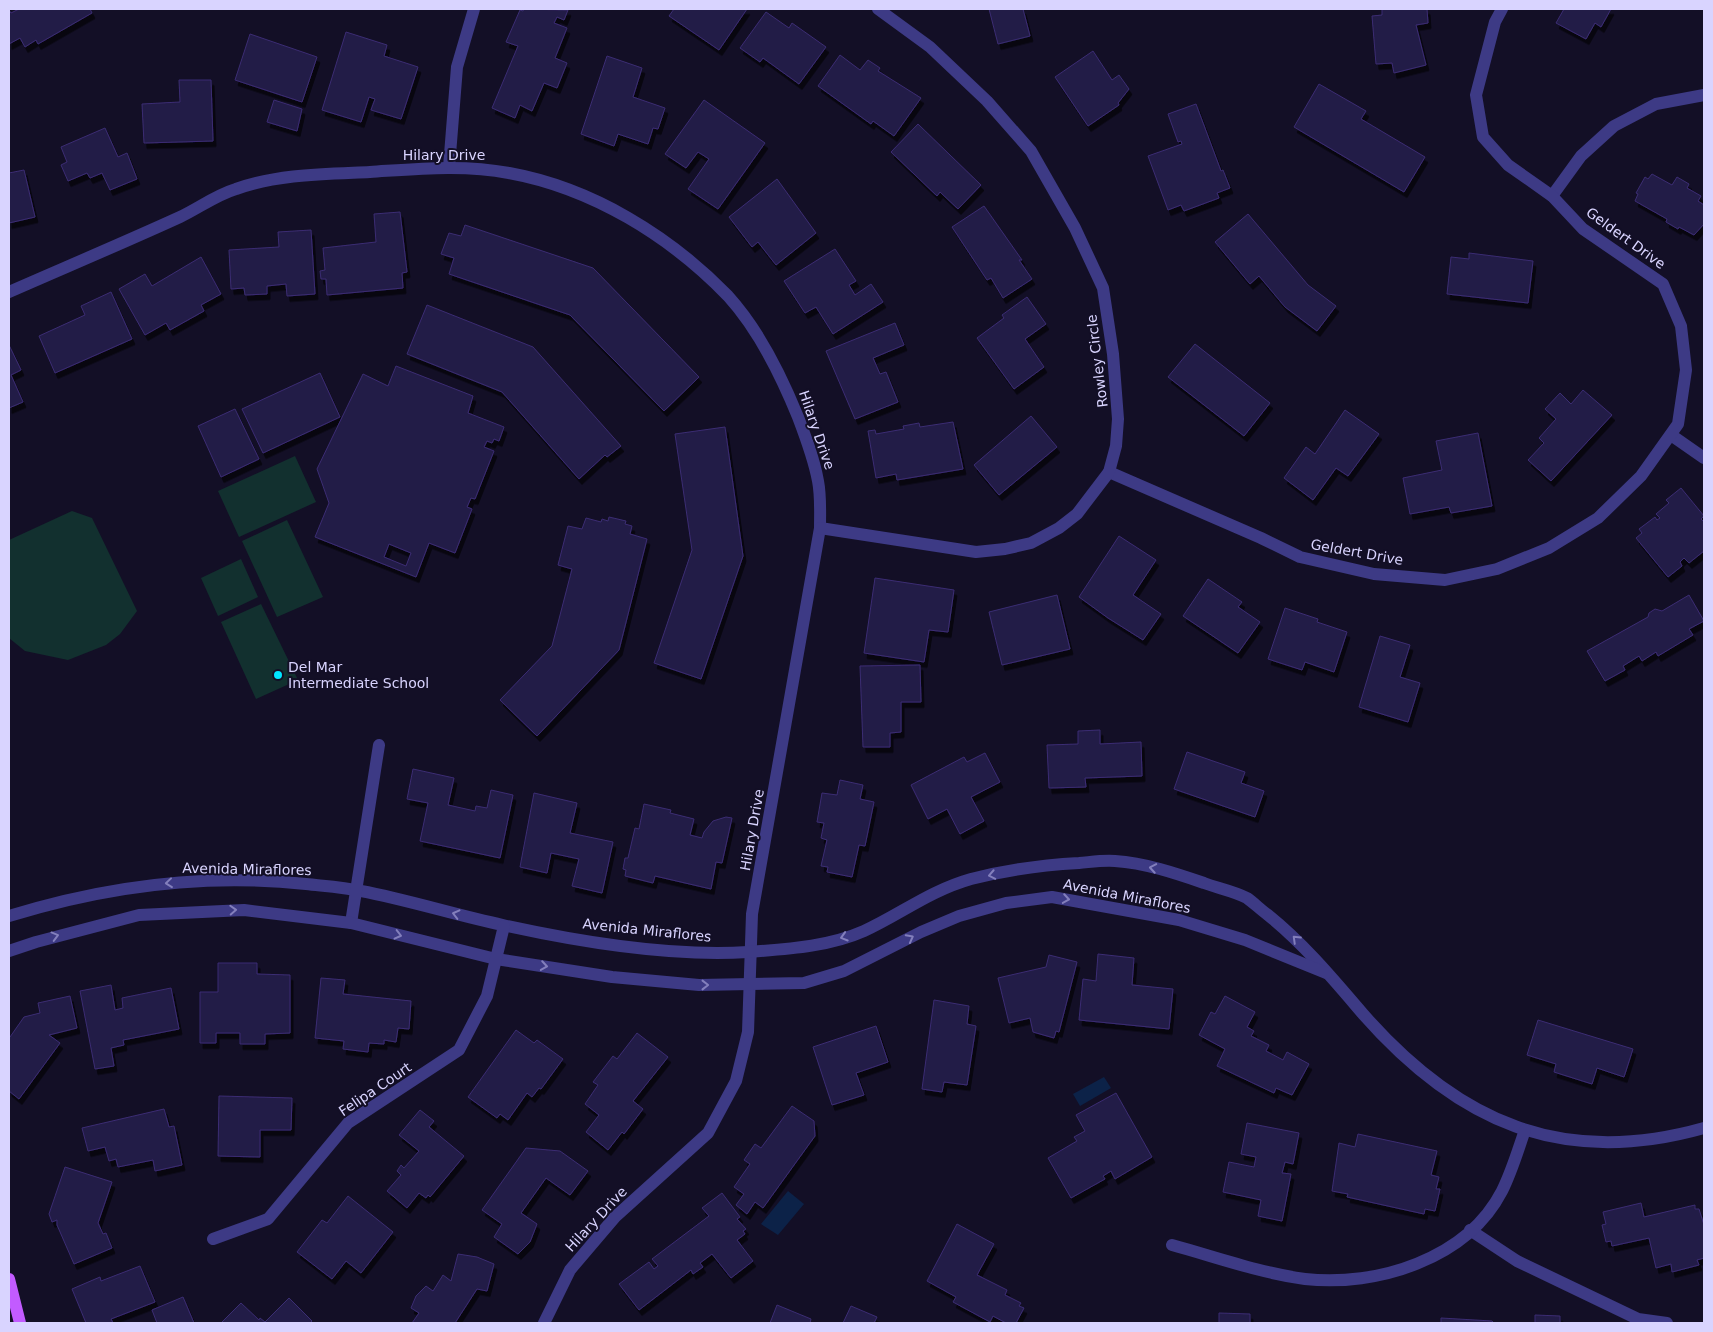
<svg xmlns="http://www.w3.org/2000/svg" width="1713" height="1332" font-family="'DejaVu Sans',sans-serif">
<style>
.green{fill:#12302f}
.water{fill:#0c2248}
.building{fill:#241b47;stroke:#3b2d73;fill-rule:evenodd;filter:url(#shadow)}
.lines{fill:none;stroke-linecap:round;stroke-linejoin:round}
.minor{stroke:#3d3a85;stroke-width:12}
.major{stroke:#c25bff;stroke-width:12}
.oneway{stroke:#837fbc}
.poi-dot{fill:#00e5ff;stroke:#130f26;stroke-width:2}
.labels{text-anchor:middle;dominant-baseline:central;stroke-width:4;stroke-linejoin:round;paint-order:stroke}
.street-label{font-size:14px;fill:#d9d4ff;stroke:#130f26}
.poi-label{font-size:14px;fill:#d9d4ff;stroke:#130f26;text-anchor:start}
</style>
<defs>
<filter id="shadow"><feDropShadow dx="3" dy="5.5" stdDeviation="0" flood-color="#0009"/></filter>
</defs>
<rect width="100%" height="100%" fill="#130f26"/>
<g class="green">
<path d="M295 456 316 502 239 537 218 491Z"/>
<path d="M72 511 92 518 137 611 120 634 106 645 68 660 25 651 9 638V540Z"/>
<path d="M287 520 323 597 277 617 242 541Z"/>
<path d="M241 559 258 597 218 616 201 578Z"/>
<path d="M261 604 298 680 256 699 221 622Z"/>
</g>
<g class="water">
<path d="M1104 1077 1111 1088 1080 1106 1073 1094Z"/>
<path d="M788 1191 804 1204 778 1235 761 1224Z"/>
</g>
<g class="building">
<path d="M19 9H90L92 13 38 44 36 40 25 47 20 38 9 44V10L11 13Z"/>
<path d="M524 9 568 10 564 20 557 17 554 23 567 28 555 58 567 63 557 88 544 83 532 111 520 105 515 118 492 108 518 46 506 42 520 10 523 11Z"/>
<path d="M674 9H747L719 50 669 16Z"/>
<path d="M989 9H1023L1030 36 998 44Z"/>
<path d="M1382 9H1427L1428 23 1416 25 1426 65 1394 73 1392 63 1376 64 1372 16 1382 15Z"/>
<path d="M1564 9H1611L1601 27 1595 23 1586 39 1556 23Z"/>
<path d="M766 12 789 28 792 23 826 47 799 84 763 58 760 62 740 48Z"/>
<path d="M346 32 387 45 384 56 418 67 401 119 371 110 375 99 369 97 361 122 322 110Z"/>
<path d="M250 34 317 57 302 102 235 80Z"/>
<path d="M1093 51 1112 80 1119 75 1129 89 1118 103 1119 105 1088 126 1055 77Z"/>
<path d="M840 55 860 70 868 60 880 68 878 71 921 98 894 136 873 121 871 124 818 86Z"/>
<path d="M607 56 642 68 633 97 665 108 658 129 653 128 648 144 618 134 614 146 581 134Z"/>
<path d="M179 80H211L213 141 144 143 142 104 180 102Z"/>
<path d="M1319 84 1366 111 1361 119 1425 157 1404 192 1294 127Z"/>
<path d="M274 100 302 109 297 131 267 122Z"/>
<path d="M704 100 765 143 718 209 688 189 709 159 698 152 686 168 665 154Z"/>
<path d="M1196 104 1221 171 1223 170 1230 188 1217 193 1219 198 1184 211 1181 205 1168 210 1148 156 1182 144 1181 141 1178 142 1168 114Z"/>
<path d="M918 124 981 185 958 209 940 192 937 196 891 152Z"/>
<path d="M105 128 118 157 127 153 137 179 110 190 102 173 90 178 87 173 68 181 61 165 67 162 61 147Z"/>
<path d="M24 170 35 217 9 223V173Z"/>
<path d="M1652 174 1672 185 1677 177 1689 184 1687 188 1701 196 1698 201 1704 205V224L1694 235 1679 227 1678 229 1666 222 1667 219 1635 201 1638 194 1636 193 1645 177 1648 179Z"/>
<path d="M777 179 816 233 776 265 758 242 752 247 729 217Z"/>
<path d="M984 206 1022 260H1019L1032 279 1003 298 991 278 987 280 952 227Z"/>
<path d="M400 212 407 272 402 273 403 288 327 295 326 279H321L320 271 325 270 323 248 376 242 374 214Z"/>
<path d="M1248 214 1308 285 1336 306 1317 331 1285 307 1259 276 1250 284 1215 242Z"/>
<path d="M465 225 593 268 699 377 664 411 570 315 449 274 454 258 441 254 449 233 461 236Z"/>
<path d="M311 230 315 294 287 296 286 284 267 286V294L245 295 244 288 231 289 229 250 279 247 278 232Z"/>
<path d="M835 249 856 281 849 285 855 295 871 284 883 302 833 334 816 307 805 313 784 281Z"/>
<path d="M1469 253 1533 261 1528 303 1447 294 1451 257 1469 259Z"/>
<path d="M201 257 221 294 201 305 204 311 170 330 166 323 145 335 119 289 145 274 152 286Z"/>
<path d="M111 292 132 339 55 373 39 336 85 315 81 306Z"/>
<path d="M1027 297 1046 324 1025 339 1044 367 1014 389 977 338 1004 318 1002 315Z"/>
<path d="M427 305 533 347 621 446 607 457 605 455 579 479 502 392 407 354Z"/>
<path d="M895 323 904 345 873 358 880 374 886 372 898 402 855 419 826 351Z"/>
<path d="M1195 344 1270 403 1244 436 1168 377Z"/>
<path d="M9 345 21 370 11 375 23 402 9 408Z"/>
<path d="M396 366 473 396 468 413 504 427 499 441 494 439 492 443 487 441 484 447 494 451 475 499 471 498 467 507 472 509 455 553 429 543 416 577 315 537 329 503 317 469 363 374 388 386ZM389 544 411 553 406 566 384 557Z"/>
<path d="M320 373 340 417 263 453 242 409Z"/>
<path d="M1583 390 1612 415 1551 481 1528 460 1544 443 1539 438 1556 419 1545 409 1560 393 1571 404Z"/>
<path d="M235 409 259 459 221 477 198 426Z"/>
<path d="M1345 410 1379 434 1348 476 1336 468 1313 500 1284 478 1306 447 1315 454Z"/>
<path d="M1031 416 1057 447 999 495 974 465Z"/>
<path d="M953 422 963 469 897 480 896 474 876 478 868 431 875 430 876 434 904 429 903 426 919 423 920 427Z"/>
<path d="M725 427 743 556 701 679 654 663 692 550 675 434Z"/>
<path d="M1478 433 1492 506 1451 513 1449 507 1410 514 1403 478 1442 470 1436 441Z"/>
<path d="M1681 488 1704 516 1701 519 1704 522V551L1689 563 1684 558 1680 562 1682 566 1668 577 1636 538 1642 533 1639 529 1655 517 1657 520 1660 518 1656 514 1669 503 1666 500Z"/>
<path d="M609 517 626 521 625 524 632 526 630 534 647 539 619 650 537 736 500 700 552 646 572 569 558 565 568 526 582 529 586 518 601 522 602 519 608 521Z"/>
<path d="M1119 536 1156 560 1133 595 1161 614 1143 640 1108 618 1079 597Z"/>
<path d="M875 578 954 590 948 632 929 630 924 662 864 653Z"/>
<path d="M1208 579 1242 602 1238 607 1260 622 1238 653 1183 616Z"/>
<path d="M1057 595 1070 649 1002 665 989 612Z"/>
<path d="M1689 595 1704 621 1689 629 1693 635 1658 656 1656 652 1642 661 1639 656 1623 666 1625 670 1605 681 1587 651 1648 617 1649 613 1655 609 1662 611Z"/>
<path d="M1285 608 1318 619 1317 622 1347 632 1334 672 1305 662 1302 670 1268 659Z"/>
<path d="M1380 636 1410 645 1400 677 1420 683 1408 722 1359 707Z"/>
<path d="M920 665 921 702H901V732L890 733V747H863L860 666Z"/>
<path d="M1100 730V744L1141 742 1142 776 1085 778 1086 787 1049 788 1047 745 1078 744V731Z"/>
<path d="M1187 752 1245 772 1241 783 1264 791 1255 817 1174 789Z"/>
<path d="M985 753 1000 782 971 797 984 821 960 834 947 809 928 819 911 785 964 757 967 762Z"/>
<path d="M413 769 454 778 448 805 475 811 476 806 487 808 491 790 513 795 500 858 420 841 428 803 407 799Z"/>
<path d="M840 780 863 785 860 799 874 802 865 846 859 845 852 877 827 872 828 867 821 866 827 840 821 838 824 823 817 822 822 793 837 795Z"/>
<path d="M534 793 577 803 570 833 613 842 602 893 572 886 579 859 551 853 547 873 520 867Z"/>
<path d="M644 804 671 810 670 813 694 819 690 835 702 838 704 832 713 821 726 817 732 818 722 863 716 862 711 889 655 876 653 883 625 876 626 870 623 869 625 858H628L635 828 639 829Z"/>
<path d="M1098 954 1134 958 1132 985 1173 989 1169 1029 1079 1020 1083 979 1096 981Z"/>
<path d="M1049 955 1077 962 1059 1032 1056 1031 1054 1038 1033 1032 1030 1018 1009 1023 998 978 1046 967Z"/>
<path d="M218 963H257V974L290 975V1033L265 1034V1044H240V1033H216V1043H200V992H218Z"/>
<path d="M321 978 345 980 343 994 411 1001 409 1029 398 1028 396 1042 384 1040V1044L369 1043 368 1052 343 1049 344 1041 315 1038Z"/>
<path d="M111 985 115 1010 123 1008 122 998 171 988 179 1029 123 1040 124 1045 111 1048 114 1066 95 1069 80 991Z"/>
<path d="M70 996 77 1028 49 1035 60 1043 19 1099 9 1091V1036L10 1037 24 1017 40 1013 38 1003Z"/>
<path d="M1225 996 1255 1012 1247 1027 1254 1031 1251 1036 1269 1045 1266 1051 1283 1060 1287 1052 1309 1064 1292 1095 1276 1088 1274 1093 1217 1066 1225 1049 1199 1035 1211 1012 1215 1014Z"/>
<path d="M934 1000 969 1006 967 1024 976 1026 967 1085 944 1082 942 1092 922 1089Z"/>
<path d="M1538 1020 1633 1049 1624 1077 1597 1068 1592 1084 1554 1072 1556 1064 1527 1055Z"/>
<path d="M876 1026 888 1062 856 1073 864 1095 832 1105 813 1047Z"/>
<path d="M516 1030 534 1043 537 1040 563 1059 541 1089 539 1088 532 1097 527 1093 508 1120 500 1114 497 1118 468 1097Z"/>
<path d="M637 1033 668 1057 633 1101 643 1109 624 1134 622 1132 608 1150 586 1132 599 1115 585 1104 598 1085 593 1082 613 1056 617 1059Z"/>
<path d="M1116 1093 1152 1157 1115 1179 1111 1171 1103 1176 1105 1179 1071 1198 1048 1158 1077 1141 1074 1137 1085 1131 1076 1115Z"/>
<path d="M219 1096 292 1098 291 1130H260V1157L218 1156Z"/>
<path d="M792 1106 814 1121 815 1136 763 1208 755 1202 747 1214 736 1205 744 1194 734 1187 750 1164 744 1160 755 1144 761 1148Z"/>
<path d="M164 1109 169 1127 174 1126 182 1165 155 1171 153 1160 118 1167 116 1159 109 1161 105 1147 88 1151 82 1128Z"/>
<path d="M420 1110 434 1121 429 1127 464 1156 430 1197 428 1195 426 1198 419 1193 407 1208 387 1191 401 1175 397 1171 401 1165 404 1168 419 1151 399 1135Z"/>
<path d="M1247 1123 1299 1133 1293 1164 1285 1162 1282 1173 1291 1174 1282 1221 1258 1216 1261 1200 1223 1192 1229 1162 1254 1167 1256 1157 1241 1154Z"/>
<path d="M1358 1134 1437 1151 1431 1175 1439 1177 1436 1189H1440L1435 1211 1425 1209 1424 1214 1347 1197 1348 1194 1332 1191 1339 1143 1355 1147Z"/>
<path d="M526 1148 560 1151 588 1171 570 1195 546 1178 521 1213 537 1224 530 1242 518 1254 494 1237 502 1224 482 1210Z"/>
<path d="M65 1167 112 1182 98 1223 103 1234 106 1233 112 1248 74 1264 57 1225V1220L52 1222 49 1214Z"/>
<path d="M722 1193 740 1217 737 1219 746 1229 743 1231 745 1234 737 1240 753 1261 731 1278 712 1254 700 1263 703 1267 693 1274 691 1270 639 1310 619 1284 649 1262 654 1269 658 1266 652 1259 709 1216 702 1208Z"/>
<path d="M348 1196 393 1232 361 1273 346 1261 332 1279 297 1252 322 1220 327 1223Z"/>
<path d="M1641 1203 1644 1217 1695 1205V1209H1699L1704 1225V1258L1697 1260 1699 1265 1672 1272 1671 1264 1656 1268 1649 1238 1612 1246 1611 1241 1606 1242 1602 1225 1606 1224 1603 1212Z"/>
<path d="M957 1224 994 1244 977 1275 1007 1290 1005 1295 1021 1303 1019 1306 1024 1308 1016 1323H1006L993 1316 990 1322 953 1302 956 1297 927 1281Z"/>
<path d="M458 1254 477 1257 494 1264 487 1291 477 1289 455 1323H412L419 1313 411 1308 416 1296 426 1286 433 1291 443 1275 451 1281Z"/>
<path d="M140 1266 155 1302 111 1319 113 1323H86L72 1289 100 1277 101 1281Z"/>
<path d="M183 1297 194 1323H157L152 1310Z"/>
<path d="M289 1298 312 1321 310 1323H221L241 1303 259 1320 260 1318 265 1322Z"/>
<path d="M777 1305 811 1319 810 1323H770Z"/>
<path d="M851 1306 877 1317 874 1323H843Z"/>
<path d="M1219 1313 1250 1314V1323H1219Z"/>
<path d="M1535 1315 1560 1316V1323H1535Z"/>
<path d="M1441 1318 1492 1321 1494 1323H1441Z"/>
</g>
<g class="lines">
<g class="minor">
<path d="M449 167 457 67 474 9"/>
<path d="M1552 196 1581 156 1614 126 1656 104 1704 95"/>
<path d="M9 292C66 267 123 243 180 217 199 208 216 195 236 189 277 174 326 174 370 172 416 169 463 164 509 173 592 188 670 236 728 296 759 330 781 375 798 417 806 438 814 459 818 481 821 496 820 513 820 528L752 914 748 1032 736 1081 708 1133 615 1217 570 1270 544 1323"/>
<path d="M1671 435 1704 458"/>
<path d="M1109 472 1261 538 1300 557 1374 574 1445 580 1497 569 1549 548 1598 518 1641 476 1678 424 1686 370 1681 326 1663 284 1583 229 1552 196 1508 165 1483 137 1476 95 1495 22 1502 9"/>
<path d="M820 528 976 552 1005 549 1031 543 1059 528 1077 514 1109 472 1116 446 1118 419 1113 354 1103 288 1075 228 1031 151 987 101 930 47 878 9"/>
<path d="M9 916C106 886 205 873 306 884 324 886 343 887 361 891 409 900 455 915 503 925 580 942 669 957 748 952 786 949 828 947 864 931 901 914 929 891 971 879 1006 870 1043 865 1079 863 1091 862 1103 860 1115 861 1145 863 1175 873 1204 883 1217 888 1234 891 1247 898 1254 903 1261 910 1268 915 1304 944 1333 979 1363 1014 1458 1122 1562 1168 1704 1128"/>
<path d="M351 923 379 745"/>
<path d="M9 951 36 942 139 915 244 910 351 923 496 959 612 977 699 985 804 983 844 971 921 932 959 916 1006 903 1052 897 1179 920 1245 940 1326 973"/>
<path d="M1470 1230 1517 1261 1638 1319 1667 1323"/>
<path d="M213 1239 268 1219 348 1123 459 1050 487 996 504 926"/>
<path d="M1172 1245C1216 1257 1260 1273 1305 1279 1377 1287 1467 1259 1502 1191 1512 1171 1518 1150 1525 1130"/>
</g>
<path class="major" d="M9 1279 20 1323"/>
</g>
<defs><path id="oneway-chevron" d="M-2-3.5L2.5 0L-2 3.5" fill="none" stroke-width="1.6" stroke-linecap="round" stroke-linejoin="round" transform="scale(1.25)"/></defs>
<g class="oneway">
<use href="#oneway-chevron" transform="translate(1153 868) rotate(-170)"/>
<use href="#oneway-chevron" transform="translate(992 875) rotate(169)"/>
<use href="#oneway-chevron" transform="translate(169 883) rotate(174)"/>
<use href="#oneway-chevron" transform="translate(1066 899) rotate(9)"/>
<use href="#oneway-chevron" transform="translate(233 910) rotate(-3)"/>
<use href="#oneway-chevron" transform="translate(456 914) rotate(-166)"/>
<use href="#oneway-chevron" transform="translate(398 935) rotate(14)"/>
<use href="#oneway-chevron" transform="translate(55 936) rotate(-15)"/>
<use href="#oneway-chevron" transform="translate(844 937) rotate(163)"/>
<use href="#oneway-chevron" transform="translate(910 938) rotate(-28)"/>
<use href="#oneway-chevron" transform="translate(1296 939) rotate(-136)"/>
<use href="#oneway-chevron" transform="translate(544 966) rotate(9)"/>
<use href="#oneway-chevron" transform="translate(705 985)"/>
</g>
<circle class="poi-dot" cx="278" cy="675" r="5"/>
<g class="labels">
<g class="street-label">
<text x="444" y="155">Hilary Drive</text>
<text transform="translate(1626 238) rotate(36)">Geldert Drive</text>
<text transform="translate(1097 361) rotate(-97)">Rowley Circle</text>
<text transform="translate(817 430) rotate(71)">Hilary Drive</text>
<text transform="translate(1357 552) rotate(10)">Geldert Drive</text>
<text transform="translate(752 830) rotate(-80)">Hilary Drive</text>
<text transform="translate(247 869) rotate(1)">Avenida Miraflores</text>
<text transform="translate(1127 896) rotate(11)">Avenida Miraflores</text>
<text transform="translate(647 930) rotate(6)">Avenida Miraflores</text>
<text transform="translate(375 1089) rotate(-34)">Felipa Court</text>
<text transform="translate(596 1219) rotate(-47)">Hilary Drive</text>
</g>
<g class="poi-label">
<text x="288" y="667">Del Mar<tspan x="288" dy="16">Intermediate School</tspan></text>
</g>
</g>
<rect width="1713" height="1332" fill="none" stroke="#d9d4ff" stroke-width="20"/>
</svg>
